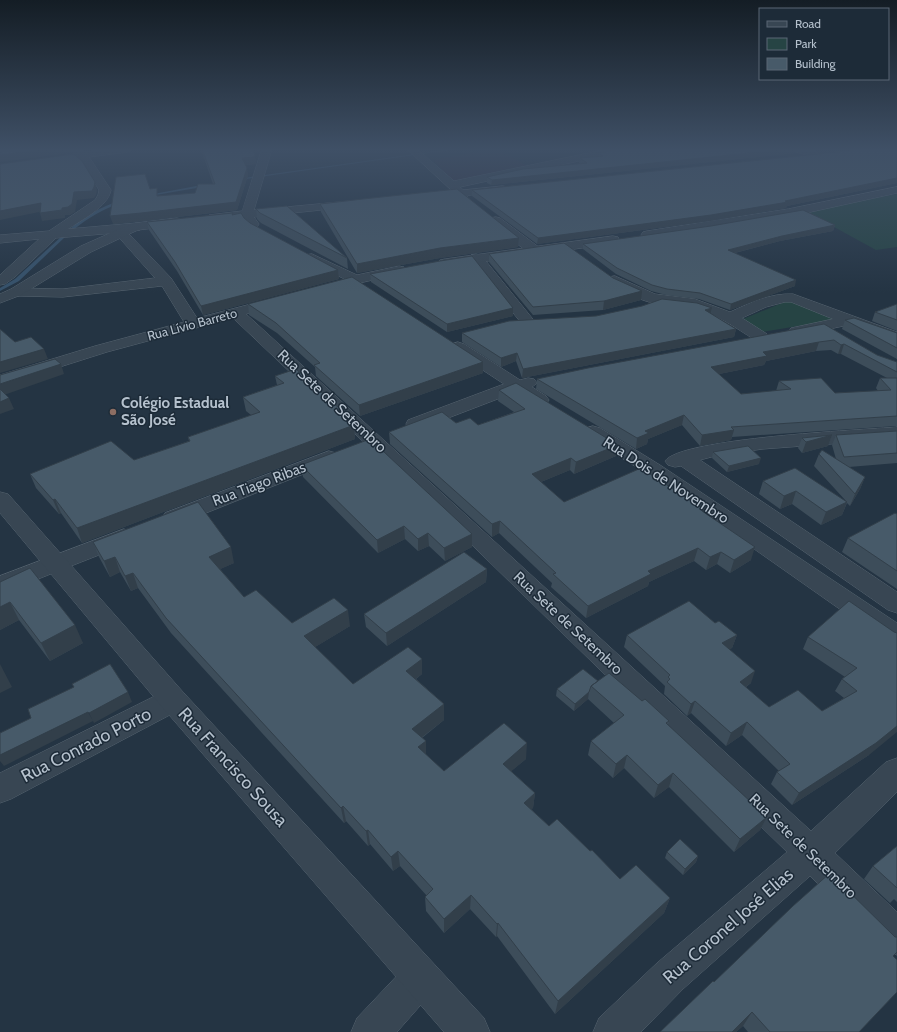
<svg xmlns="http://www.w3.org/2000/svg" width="897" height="1032" font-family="Cabin,sans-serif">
  <rect width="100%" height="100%" fill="#243443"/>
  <path fill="#313143" d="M493 149H498L529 167 455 183 433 160Z"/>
  <path fill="#264444" d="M897 194V247L876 250 803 210Z
    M789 300 835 320 762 332 743 319Z"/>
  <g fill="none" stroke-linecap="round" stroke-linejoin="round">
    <path fill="#36526b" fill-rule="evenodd" d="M451 149H457L239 180 237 179Z
      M207 184 208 186 150 196 148 195Z
      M120 201 122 202 121 203C103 209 88 218 73 230L70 229C84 216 102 206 120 201Z
      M62 236 65 237 19 281 0 291V288L15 279Z"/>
    <g stroke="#566470" stroke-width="1">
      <path id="minor" d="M68 149H79L85 152 109 149H133L128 152 89 157 111 190C108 207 81 220 68 229L136 223 140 224 142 227 140 230 127 232 171 278 197 318 278 297 283 298 285 301 283 304 246 314 811 831 886 762 897 758V792L835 853 897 912V955L884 950 810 876 683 989 641 1032H593L599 1018 657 963 787 852 474 547 233 318 107 352 0 386V375L95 346 184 322 162 286 63 297 16 296 11 295 9 292 11 289 16 288 63 289 155 278 115 233 56 238 15 277 5 284 0 285V275L39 239 0 243V235L49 231 95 200 98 195 99 190 80 159 70 160 65 157 66 155 74 154Z
        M407 149H417L454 181 608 149H625L620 152 460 187 469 195 467 197H459Z
        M791 149C800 148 814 148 821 155L816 158 793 151Z
        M496 217 500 218 540 248 542 251 540 254H530L492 224 490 221 492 218Z
        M476 254 481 255 532 318 535 321 532 324 527 326 522 324 469 258 471 255Z
        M615 276 655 294 695 299 730 312C750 303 770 293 793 294L897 332V343L848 325 797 336 791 334 789 331 791 328 833 319 791 302H785L766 307 742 318 767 334 769 337 767 340 761 342 755 340C736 328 715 313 692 307 683 305 674 306 664 305 645 303 626 294 610 283L608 280 610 277Z
        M458 342 464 344 520 380 528 378 534 379 537 383 532 387 546 396 549 400 546 404C534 407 526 399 516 392L422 428 415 430 408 428 406 424 408 420 504 384 452 350 450 347 452 344Z
        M593 426 600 428 660 465 897 623V646L888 643 646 473 586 436 583 432 586 428Z
        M897 427V439L763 449 719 455 700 460 897 592V613L888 610 681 466 675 467 668 465 665 461C681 438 861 430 897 427Z
        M329 451 336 453 339 457 336 461 181 523 173 525 165 523 162 518 165 513Z
        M124 529 132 532 135 537 132 542 0 594V576Z
        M173 688 183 692 187 700 183 708 11 799 0 803V773L163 692Z
        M421 958 434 964 440 977 434 990 397 1032H351L357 1018 408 964Z"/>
    </g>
    <g stroke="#566470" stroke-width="1">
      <path id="tertiary" d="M262 149H272L254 210 350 201 354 202 356 204 354 206 350 207 254 217 259 224 257 227 253 228 246 225 243 219 213 222 209 221 207 218 209 215 242 211Z
        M503 186 507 187 509 189 507 191 434 199 430 198 428 196 430 194 434 193Z
        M897 187V193L788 217 647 239 643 238 641 235 643 232 647 231 788 209Z
        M177 218 181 219 183 222 181 225 138 230 125 236 91 252 21 295 0 303V294L11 289 81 246 117 230 136 223Z
        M613 236 618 237 619 240 618 243 445 267 440 266 438 263 440 260 445 259Z
        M312 254 357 275 399 266 404 267 406 270 404 273 355 284 307 261 305 258 307 255Z
        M0 492 8 494 183 692 484 1018 490 1032H444L163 708 0 513Z"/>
    </g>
    <use href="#minor" fill="#384653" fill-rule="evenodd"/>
    <use href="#tertiary" fill="#384653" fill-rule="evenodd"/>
  </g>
  <path fill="#3d4d5a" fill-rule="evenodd" d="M201 149H261L260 151H253L256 162V164L245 165 248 175 237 210 143 221 113 224 150 189 159 196 195 193 213 184Z
    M811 149H834L817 150Z
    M897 151V183L787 206 786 208 710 221 537 244 472 196V190L818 154Z
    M598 153H794L491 185 487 183V177L580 164 579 163 580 158 598 156Z
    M320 204 519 238 518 247 440 258 357 273 321 212Z
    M256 209 347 258 348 269 261 223 257 219Z
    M233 213V215L244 218 250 223 338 270 339 279 203 315 177 271 149 230 147 222Z
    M835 225 833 231 780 241 735 253 795 286 730 310 699 299 666 295 651 291 616 274 583 249V244Z
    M489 254 641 300 603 310 533 315 489 262Z
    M370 274 513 308V316L447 332 371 282Z
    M248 304 483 362V373L360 416 316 376 315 367 277 333 249 315Z
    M897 304V331L872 321 875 312Z
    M712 308 711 314 736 329 734 337 522 378 516 361 501 367 462 342V333L596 316Z
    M845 320 897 333V359L842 329Z
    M824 324 877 355 897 362V426L732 437 731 440 700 446 682 425 648 439 647 444 636 449 536 389 537 379ZM831 350 838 354H841L887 378H880L876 388 878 391 835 393 779 381 776 391 741 394 719 374 764 365 766 361 816 351Z
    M275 376 340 409V412L354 425 355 439 82 543 61 513 59 514 36 488 30 474 134 460 189 441 188 437 251 415 246 411 243 397 277 385Z
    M499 390 618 445 616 456 574 474 570 470 541 482 564 502 705 510 704 512 751 560 730 573 717 564 706 570 694 561 649 582 648 586 586 618 551 587 552 583 499 533 492 537 390 444 389 432 456 423 478 425 514 412 498 401Z
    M897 431V463L849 467 865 477 860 489 850 506 847 503 842 515 821 525 792 504 780 509 759 494 763 481 846 501 814 466 819 454 836 459 832 445 836 435Z
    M832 435 828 446 802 453 798 448 802 438Z
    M713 452 759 464 727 472 712 458Z
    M301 465 472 534V547L445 561 429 546 418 551 405 539 378 553 303 477Z
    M897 514V589L842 552 848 538Z
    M93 542 234 563 220 569 244 597 292 623 350 626 315 647 353 684 422 659V674L416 679 444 704V720L422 738 426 755 444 771 526 759 511 771 535 793 533 808 531 809 549 826 590 851 620 879 670 898 664 913 555 1014 497 936 496 937 470 909 444 933 426 911 425 897 427 896 400 866 393 871 370 844 368 846 346 821 344 823 171 633 138 588 131 591 120 572 110 577 99 557Z
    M487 569 486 582 387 646 366 627 364 614Z
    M0 582 83 643 50 661 19 620 0 630Z
    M849 601 869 755 792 805 771 784 777 772 779 771 742 735 726 746 691 713 687 716 664 694 665 686 624 647 627 635 715 623 737 635 732 648 729 649 751 683 746 687 769 707 822 711 844 698 835 691 842 679 845 677 803 649 808 637Z
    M598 681 642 701 669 721 668 725 767 817 760 830 734 852 669 787 654 798 624 768 613 778 588 755 591 741 614 723 588 699 574 711 556 696 557 689Z
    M897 846V902L894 899 890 903 864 879 873 866Z
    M667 852 698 856 696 862 683 875 665 858Z
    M894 957 864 1026 859 1032H748L743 1026 736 1032H660L714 982Z"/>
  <path fill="#323f4a" d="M50 149H69L70 153 0 162V155Z
    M85 149H100L85 150Z
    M158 149H168L159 150Z
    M177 149H190L178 150Z
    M250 149H261L260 151 251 152Z
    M787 149H795L794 153 491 185 492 180Z
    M817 149H834L817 150Z
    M255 155 256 162V164L243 165 242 158Z
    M247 168 248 175 237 210 143 221 113 224 110 216 236 202Z
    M897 178V183L787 206 786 208 710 221 537 244 538 238 785 201Z
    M95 182 97 190 96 195 94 198 77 200 75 212 70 215H65V218L42 221 40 213 62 208 74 192Z
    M41 203 44 211 0 220V211Z
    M835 225 833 231 780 241 726 255 728 250 782 236Z
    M519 238 518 247 440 258 357 273V264L440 248Z
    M338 270 339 279 203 315 201 306Z
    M796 280 795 286 730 310 731 304Z
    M642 291 641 300 603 310 604 301Z
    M513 308V316L447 332V324Z
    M712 308 710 316 705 310Z
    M736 329 734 337 522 378 523 369Z
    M819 342 816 351 766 361 764 365 709 376 711 367 763 352Z
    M844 344 841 354H838L841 345Z
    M44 349 48 359 0 373V362Z
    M517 353 516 361 501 367V358Z
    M483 362V373L360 416 359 405Z
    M61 364 64 374 1 396 0 395V384Z
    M9 398 14 409 0 414V402Z
    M684 415 682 425 648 439 647 444 636 449 637 438 645 431Z
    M354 425 355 439 82 543 77 528Z
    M734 430 731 440 700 446 702 435Z
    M832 435 828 446 802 453 806 442Z
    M618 445 616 456 574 474 576 462Z
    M571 458 570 470 531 486 532 474Z
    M761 458 759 464 727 472 729 466Z
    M865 477 860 489 850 506 855 494Z
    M796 491 792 504 780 509 784 496Z
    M55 499 61 513 59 514 53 500Z
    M847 502 842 515 821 525 826 512Z
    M500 521 499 533 492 537V524Z
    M404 526 405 539 378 553 377 540Z
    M428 533 429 546 418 551V539Z
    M472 534V547L445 561 444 548Z
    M231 547 234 563 214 572 209 557Z
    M755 547 751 560 730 573 734 560Z
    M698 548 694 561 649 582 648 586 586 618 588 606 648 571Z
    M721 552 717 564 706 570 710 557Z
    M115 557 120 572 110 577 104 561Z
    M487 569 486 582 387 646 386 633Z
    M133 573 138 588 131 591 125 576Z
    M10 602 19 620 0 630V607Z
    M348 610 350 626 307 652 304 636Z
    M75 625 83 643 50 661 41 643Z
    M737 635 732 648 718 656 722 643Z
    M422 659V674L406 686V671Z
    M0 664 12 687 0 693Z
    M755 671 751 683 735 694 740 682Z
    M128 692 132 702 94 723 89 713Z
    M589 692 588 699 574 711 575 704Z
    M695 701 691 713 687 716 691 704Z
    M444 704V720L413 744 412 729Z
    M88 712 93 721 4 766 0 761V755Z
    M747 722 742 735 726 746 731 733Z
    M897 726V732L869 755 792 805 799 793Z
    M426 741V757L418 747Z
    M527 743 526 759 502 779 503 764Z
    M627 755 624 768 613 778 616 764Z
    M673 773 669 787 654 798 658 785Z
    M535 793 533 808 522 818 524 803Z
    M343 806 346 821 344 823 341 808Z
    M767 817 760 830 734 852 740 839Z
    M368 830 370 844 368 846 366 831Z
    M398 851 400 866 393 871 391 857Z
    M698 856 696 862 683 875 685 869Z
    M471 895 470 909 444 933V919Z
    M670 898 664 913 555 1014 558 1001Z
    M498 923 497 936 496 937 497 924Z
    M752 1012 743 1026 736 1032H732Z"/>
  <path fill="#475a69" stroke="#323f4a" d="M0 149H50L0 155Z
    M202 149H252L255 155 254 157 242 158 247 168 236 202 141 213 110 216 116 177 145 174 150 189 157 188V196L195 193 198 184H215Z
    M620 149H787L492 180 487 177 523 169 587 163 580 158 603 156 598 153Z
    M864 149H890L897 151V178L785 201 788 202 711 215 538 238 472 190 818 154Z
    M74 154 82 161 95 182 94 187 92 191 74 192 72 204 68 207 62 208V210L40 213 41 203 0 211V164Z
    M457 189 519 238 440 248 357 264 320 204 363 199Z
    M287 206 347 258 260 213 256 209Z
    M803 210 835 225 782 236 728 250 796 280 731 304 700 293 667 289 652 285 617 268 583 244 711 226Z
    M233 213 232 215 241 213 244 218 250 223 338 270 201 306 175 262 147 222Z
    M564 243 613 278 642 291 604 301 533 307 489 254Z
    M472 256 513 308 447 324 370 274 440 261Z
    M352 277 483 362 359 405 314 365 320 363 276 323 248 304Z
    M662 299 697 303 712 308 705 310 736 329 523 369 517 353 501 358 462 333 509 321 596 316 642 306Z
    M897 304V320L875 312Z
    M854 318 897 333V348L845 320Z
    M824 324 877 355 897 362V372L844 344 841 345 834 340 819 342 763 352 767 356 711 367 741 394 791 389 779 381 821 378 835 393 891 390 880 378H897V416L731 427 734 430 702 435 684 415 645 431 649 433 637 438 537 379 588 368Z
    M0 329 15 342 31 337 44 349 0 362Z
    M55 359 61 364 0 384V375Z
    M296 369 340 409 338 410 354 425 77 528 55 499 53 500 30 474 111 441 134 460 190 441 188 437 260 412 243 397 284 383 275 376Z
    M516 383 618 445 576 462 571 458 532 474 564 502 641 468 705 510 702 511 755 547 734 560 721 552 710 557 698 548 648 571 651 574 588 606 553 574 556 573 500 521 492 524 389 432 442 412 456 423 470 418 478 425 525 409 499 390Z
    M0 389 9 398 0 402Z
    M897 431V453L844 457 836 435Z
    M832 435 806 442 802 438Z
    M370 439 472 534 444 548 428 533 418 539 404 526 377 540 301 465Z
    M748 446 761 458 729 466 713 452Z
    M822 450 865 477 855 494 819 454Z
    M795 468 847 502 826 512 796 491 784 496 763 481Z
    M198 502 231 547 209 557 244 597 256 590 292 623 334 598 348 610 304 636 353 684 408 647 422 659 406 671 444 704 412 729 426 741 418 747 444 771 504 723 527 743 503 764 535 793 524 803 549 826 557 819 590 851 592 850 620 879 636 865 670 898 558 1001 498 923 497 924 471 895 444 919 425 897 433 889 398 851 391 857 368 830 366 831 343 806 341 808 166 618 133 573 125 576 115 557 104 561 93 542Z
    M895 513 897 514V571L848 538Z
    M464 552 487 569 386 633 364 614Z
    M30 568 75 625 41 643 10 602 0 607V582Z
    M689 601 715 623 719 621 737 635 722 643 755 671 740 682 769 707 798 690 822 711 857 691 842 679 857 668 808 637 849 601 894 632 897 633V726L876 743 799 793 777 772 790 764 747 722 731 733 695 701 691 704 667 682 670 679 668 677 670 675 627 635Z
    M110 664 128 692 89 713 88 712 0 755V733L31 718 28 709 74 687 72 684Z
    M583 669 598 681 591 686 589 692 575 704 557 689Z
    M609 673 642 701 645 699 669 721 666 723 767 817 740 839 673 773 658 785 627 755 616 764 591 741 624 715 591 686Z
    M680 839 698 856 685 869 667 852Z
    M897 846V888L873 866Z
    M830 873 895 937H897V952L893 956 897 960V992L859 1032H770L752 1012 732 1032H660L713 981 714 982 793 906Z"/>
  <linearGradient id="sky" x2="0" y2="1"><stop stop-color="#141d25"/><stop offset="0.51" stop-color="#3f5066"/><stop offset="1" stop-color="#3f5066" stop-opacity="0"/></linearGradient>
  <rect width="897" height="293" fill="url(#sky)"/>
  <circle fill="#8d6e63" stroke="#1d2b38" stroke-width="1.5" cx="113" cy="412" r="4"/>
  <g text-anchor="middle" stroke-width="3" stroke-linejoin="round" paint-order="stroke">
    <g font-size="13" fill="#b5c1cd" stroke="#1d2b38">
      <text transform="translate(192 324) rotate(-15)" y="5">Rua Lívio Barreto</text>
    </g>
    <g font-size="15" fill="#b5c1cd" stroke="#1d2b38">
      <text transform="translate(332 401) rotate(43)" y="5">Rua Sete de Setembro</text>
      <text transform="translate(666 480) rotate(33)" y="5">Rua Dois de Novembro</text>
      <text transform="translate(259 484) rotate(-21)" y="5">Rua Tiago Ribas</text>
      <text transform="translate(568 623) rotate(43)" y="5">Rua Sete de Setembro</text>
      <text transform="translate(803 846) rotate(44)" y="5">Rua Sete de Setembro</text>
    </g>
    <g font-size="15" font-weight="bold" fill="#b5c1cd" stroke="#1d2b38" text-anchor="start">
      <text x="121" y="408">Colégio Estadual<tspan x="121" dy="17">São José</tspan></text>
    </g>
    <g font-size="18" fill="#b5c1cd" stroke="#1d2b38">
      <text transform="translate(86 745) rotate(-27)" y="6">Rua Conrado Porto</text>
      <text transform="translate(233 767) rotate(48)" y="6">Rua Francisco Sousa</text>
      <text transform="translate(728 926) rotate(-41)" y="6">Rua Coronel José Elias</text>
    </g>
  </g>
  <rect x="759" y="8" width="130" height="72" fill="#1d2b38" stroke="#5a6774"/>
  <rect x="767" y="21" width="20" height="6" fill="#384653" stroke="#5a6774"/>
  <text x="795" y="28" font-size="12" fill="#b5c1cd">Road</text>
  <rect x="767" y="38" width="20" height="12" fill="#264444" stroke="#5a6774"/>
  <text x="795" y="48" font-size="12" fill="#b5c1cd">Park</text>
  <rect x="767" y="58" width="20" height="12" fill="#475a69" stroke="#5a6774"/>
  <text x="795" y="68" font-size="12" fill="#b5c1cd">Building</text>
</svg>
